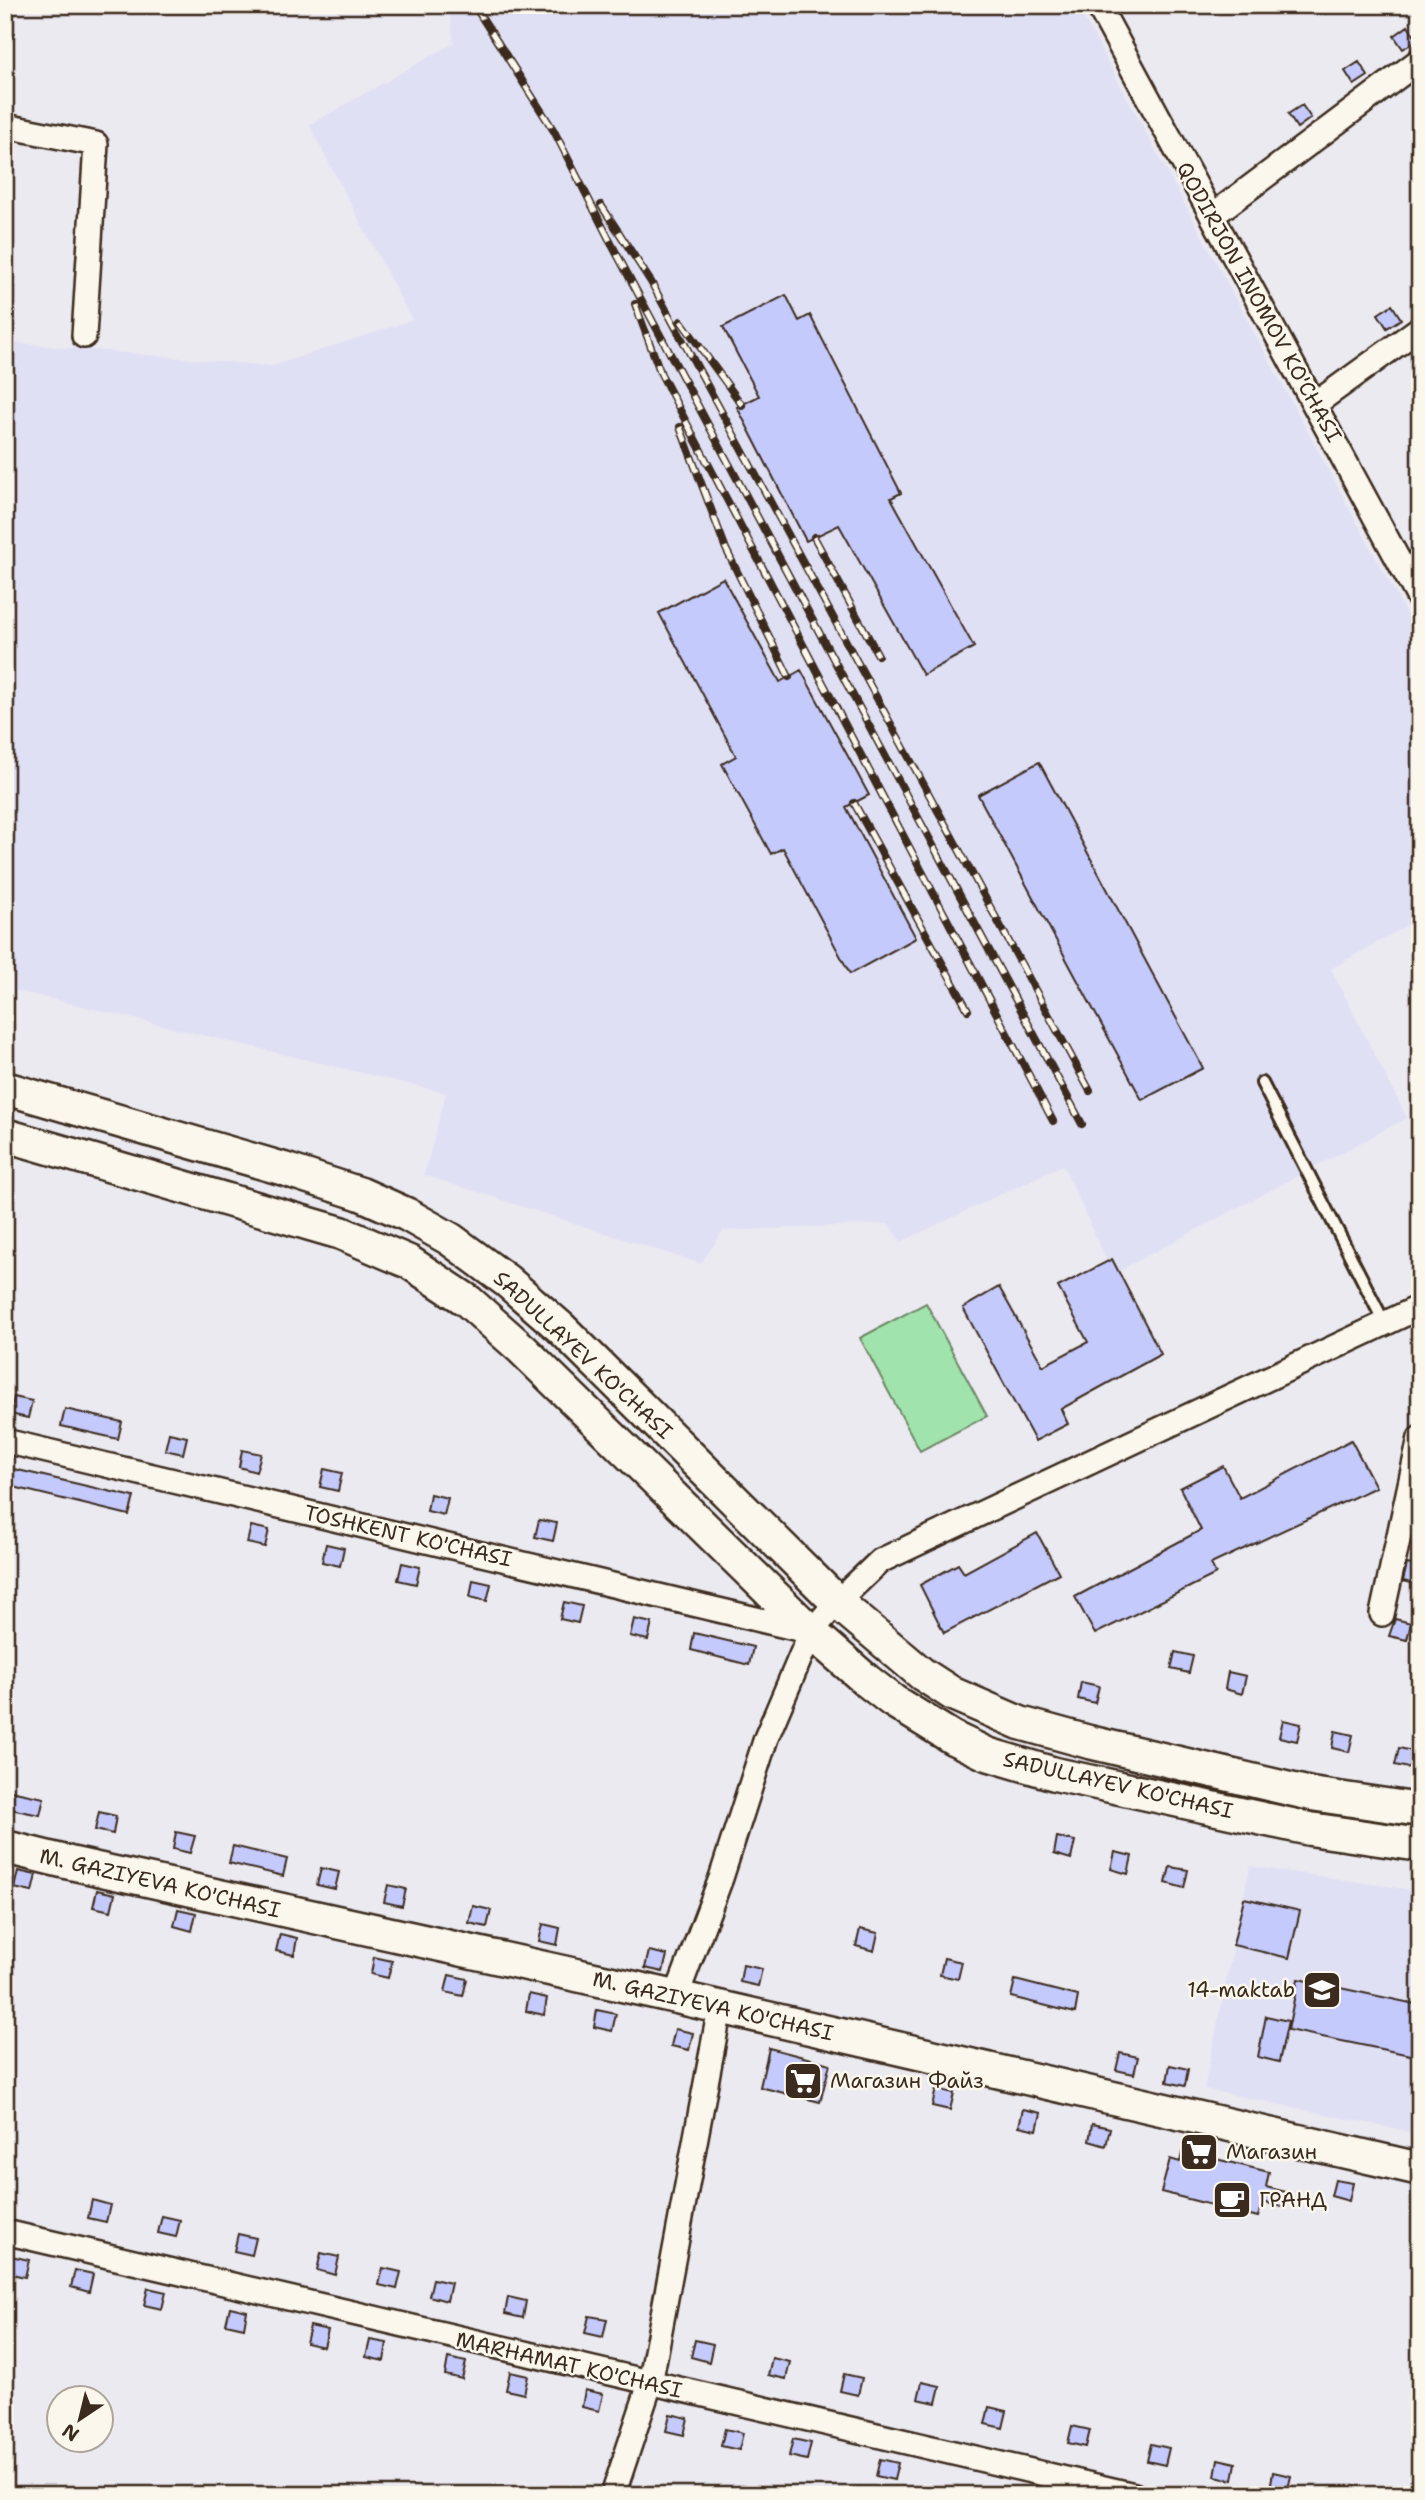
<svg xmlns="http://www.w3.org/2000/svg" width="1425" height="2500" font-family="'Shantell Sans',sans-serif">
  <rect width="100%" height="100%" fill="#ebeaf1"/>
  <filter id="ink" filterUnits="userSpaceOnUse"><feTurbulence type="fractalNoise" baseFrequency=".0143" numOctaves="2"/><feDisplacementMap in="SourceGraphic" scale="14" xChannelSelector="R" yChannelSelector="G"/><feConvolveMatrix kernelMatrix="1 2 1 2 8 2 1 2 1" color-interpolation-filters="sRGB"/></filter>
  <g filter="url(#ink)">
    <path fill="#e0e0f5" d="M448 5H1077L1420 639V918L1331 969 1407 1118 1113 1274 1063 1165 901 1242 889 1224 723 1231 701 1264 424 1175 446 1093 5 988V342L272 366 412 320 309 125 454 43Z
      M1250 1866 1420 1891V2134L1204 2089Z"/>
    <path fill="#a0e3ad" stroke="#6e8666" stroke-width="2" d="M926 1303 987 1416 920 1451 860 1338Z"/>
    <path fill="#c5cafd" stroke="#3b2a1e" stroke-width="2" d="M1408 26 1417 40 1403 49 1394 36Z
      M1359 62 1368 76 1354 85 1345 71Z
      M1302 105 1311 118 1297 128 1288 114Z
      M786 295 799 321 810 315 901 493 891 498 974 647 923 675 839 525 806 541 737 407 759 396 723 327Z
      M1392 305 1401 319 1387 328 1378 314Z
      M723 578 780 682 801 670 869 795 846 807 916 938 850 974 783 848 771 854 722 764 736 756 659 613Z
      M1039 762 1203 1068 1142 1100 978 795Z
      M1112 1259 1161 1354 1061 1409 1068 1424 1035 1441 963 1308 999 1287 1043 1366 1088 1342 1058 1287Z
      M14 1397 32 1401 28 1418 10 1414Z
      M65 1409 122 1422 118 1439 61 1426Z
      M169 1433 187 1437 183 1454 165 1450Z
      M1351 1440 1376 1487 1211 1564 1216 1574 1095 1634 1075 1597 1201 1530 1180 1488 1223 1466 1240 1498Z
      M242 1450 261 1454 256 1472 239 1467Z
      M5 1467 134 1497 129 1515 5 1485Z
      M324 1469 342 1473 338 1491 320 1487Z
      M430 1494 448 1498 444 1515 427 1511Z
      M539 1520 557 1523 553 1541 535 1537Z
      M251 1526 269 1530 265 1547 247 1543Z
      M1037 1533 1059 1573 944 1633 920 1585 958 1564 964 1573Z
      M326 1544 344 1548 340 1566 322 1562Z
      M402 1563 420 1567 416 1584 398 1580Z
      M1407 1564 1420 1567V1585L1403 1581Z
      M473 1580 491 1584 487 1601 470 1597Z
      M564 1602 582 1606 578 1623 560 1619Z
      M634 1619 652 1623 648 1640 630 1636Z
      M1395 1619 1411 1623 1407 1640 1389 1636Z
      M694 1633 753 1647 749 1665 691 1650Z
      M1175 1652 1193 1656 1189 1673 1171 1669Z
      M1228 1672 1246 1676 1242 1694 1225 1689Z
      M1081 1682 1099 1686 1095 1703 1078 1699Z
      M1283 1720 1301 1724 1297 1741 1279 1737Z
      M1335 1731 1353 1735 1349 1752 1332 1748Z
      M1399 1748 1417 1752 1413 1769 1395 1765Z
      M5 1790 44 1798 40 1815 5 1808Z
      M99 1812 116 1816 113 1834 95 1830Z
      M176 1832 195 1836 190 1853 173 1849Z
      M1057 1837 1075 1841 1071 1859 1054 1854Z
      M233 1846 287 1859 283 1876 229 1863Z
      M1115 1852 1132 1856 1128 1874 1111 1869Z
      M1170 1867 1188 1870 1184 1888 1166 1883Z
      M321 1868 339 1872 335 1889 317 1885Z
      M18 1871 36 1875 32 1892 14 1888Z
      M388 1885 406 1889 402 1906 384 1902Z
      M97 1890 115 1894 111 1911 93 1907Z
      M1244 1898 1300 1911 1289 1958 1233 1945Z
      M473 1906 491 1910 487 1927 469 1923Z
      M178 1909 196 1913 192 1931 174 1926Z
      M543 1924 560 1928 557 1945 539 1941Z
      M860 1929 878 1933 874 1951 856 1946Z
      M280 1934 297 1938 294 1955 276 1951Z
      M649 1951 667 1955 663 1972 645 1968Z
      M374 1957 392 1961 388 1978 371 1974Z
      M944 1958 962 1962 958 1979 940 1975Z
      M743 1965 762 1969 758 1986 740 1982Z
      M449 1975 467 1979 463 1996 445 1992Z
      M1298 1979 1420 2005V2057L1288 2030Z
      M1015 1980 1078 1996 1075 2013 1011 1997Z
      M529 1994 547 1998 544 2015 526 2011Z
      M597 2010 616 2014 612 2031 594 2027Z
      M1266 2016 1288 2021 1279 2062 1258 2057Z
      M675 2029 693 2033 689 2050 671 2046Z
      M769 2048 830 2064 820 2102 760 2087Z
      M1120 2053 1138 2057 1134 2074 1116 2070Z
      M1170 2065 1188 2069 1185 2086 1167 2082Z
      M936 2089 954 2093 950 2110 932 2106Z
      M1023 2109 1041 2113 1037 2130 1019 2126Z
      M1092 2124 1110 2128 1106 2146 1089 2141Z
      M1185 2140 1215 2147 1212 2158 1269 2172 1266 2187 1286 2192 1283 2207 1262 2202 1258 2217 1161 2192 1170 2159 1180 2162Z
      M1335 2180 1353 2183 1349 2201 1331 2196Z
      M92 2200 110 2205 106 2222 88 2218Z
      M162 2216 180 2220 176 2237 158 2233Z
      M238 2234 256 2238 252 2255 234 2251Z
      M321 2253 339 2257 335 2275 317 2270Z
      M11 2256 29 2260 25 2277 7 2273Z
      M383 2268 401 2272 397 2289 379 2285Z
      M75 2270 93 2274 89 2292 71 2287Z
      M433 2279 451 2283 447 2301 429 2296Z
      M148 2288 166 2292 162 2309 144 2305Z
      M508 2297 526 2301 523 2318 505 2314Z
      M230 2307 247 2311 244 2328 226 2324Z
      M589 2316 607 2319 603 2337 585 2333Z
      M310 2326 328 2330 324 2347 306 2343Z
      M370 2340 387 2343 384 2361 366 2357Z
      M695 2340 713 2344 709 2362 691 2357Z
      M448 2358 466 2362 462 2379 445 2375Z
      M772 2358 790 2362 786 2379 768 2375Z
      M510 2372 528 2376 524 2394 506 2390Z
      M844 2374 862 2378 858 2395 840 2391Z
      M922 2382 940 2386 936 2403 918 2399Z
      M585 2390 603 2394 599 2411 582 2407Z
      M989 2407 1007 2411 1003 2428 985 2424Z
      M670 2414 688 2418 684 2435 666 2431Z
      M1072 2426 1090 2430 1086 2447 1068 2443Z
      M725 2429 743 2433 739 2450 721 2446Z
      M793 2439 811 2443 807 2460 789 2456Z
      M1151 2444 1169 2448 1165 2465 1147 2461Z
      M880 2459 898 2463 894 2480 876 2476Z
      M1218 2459 1236 2463 1233 2480 1215 2476Z
      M1273 2472 1291 2476 1287 2493 1270 2489Z"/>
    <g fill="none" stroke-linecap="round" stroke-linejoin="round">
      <g stroke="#3b2a1e" stroke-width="16">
        <path id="lane" d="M1262 1083 1385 1324"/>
      </g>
      <g stroke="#3b2a1e" stroke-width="28">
        <path id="street" d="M1098 5 1420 600
          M5 126 96 144 84 336
          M1212 216 1420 60
          M1315 404 1420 328
          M5 1441 811 1632
          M1382 1614 1420 1438
          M676 1997 721 1878 766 1738 811 1632 837 1602 880 1561 1420 1307
          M5 2232 1134 2495
          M613 2495 650 2384 720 2008"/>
      </g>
      <g stroke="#3b2a1e" stroke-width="37">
        <path id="secondary" d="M5 1088 284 1169 361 1194 406 1214 450 1239 507 1281 561 1328 837 1602 922 1674 953 1694 1020 1723 1089 1742 1311 1794 1420 1810
          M5 1135 341 1233 409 1262 468 1301 522 1349 811 1632 866 1680 893 1701 953 1738 987 1754 1055 1774 1310 1829 1420 1845
          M5 1847 70 1863 676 1997 1420 2169"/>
      </g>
      <use href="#lane" stroke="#fbf7ec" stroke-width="10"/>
      <use href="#street" stroke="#fbf7ec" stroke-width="23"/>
      <use href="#secondary" stroke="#fbf7ec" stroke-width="32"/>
      <g stroke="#3b2a1e" stroke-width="8">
        <path id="rail" d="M474 5 554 131 612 245 1082 1124
          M601 205 651 282 1090 1091
          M635 304 661 374 1053 1121
          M681 321 742 405
          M680 427 726 549 789 677
          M814 537 878 655
          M854 803 968 1010"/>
      </g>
      <use href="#rail" stroke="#fbf7ec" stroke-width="5" stroke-dasharray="16" stroke-linecap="butt"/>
    </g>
  </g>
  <defs>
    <g id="school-square" transform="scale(2.0125)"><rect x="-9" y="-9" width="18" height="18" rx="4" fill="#3b2a1e" stroke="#fbf7ec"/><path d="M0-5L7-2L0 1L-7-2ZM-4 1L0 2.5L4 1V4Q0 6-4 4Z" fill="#fff"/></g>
    <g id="supermarket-square" transform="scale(2.0125)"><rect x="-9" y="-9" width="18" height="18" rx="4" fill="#3b2a1e" stroke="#fbf7ec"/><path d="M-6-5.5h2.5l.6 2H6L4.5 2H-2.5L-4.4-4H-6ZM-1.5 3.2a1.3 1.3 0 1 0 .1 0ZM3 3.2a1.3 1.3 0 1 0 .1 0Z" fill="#fff"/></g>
    <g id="cafe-square" transform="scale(2.0125)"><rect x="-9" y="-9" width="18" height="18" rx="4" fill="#3b2a1e" stroke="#fbf7ec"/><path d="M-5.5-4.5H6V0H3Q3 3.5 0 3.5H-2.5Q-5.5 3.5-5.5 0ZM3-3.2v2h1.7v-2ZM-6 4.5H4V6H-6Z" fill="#fff"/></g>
  </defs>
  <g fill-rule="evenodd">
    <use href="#school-square" x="1322" y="1990"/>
    <use href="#supermarket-square" x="803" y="2081"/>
    <use href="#supermarket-square" x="1199" y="2152"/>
    <use href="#cafe-square" x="1232" y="2200"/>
  </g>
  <g text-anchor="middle" stroke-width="5" stroke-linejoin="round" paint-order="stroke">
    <g font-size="21" fill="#3b2a1e" stroke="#fbf7ec">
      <text transform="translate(1259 302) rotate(61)" y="7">QODIRJON INOMOV KO'CHASI</text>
      <text transform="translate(583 1355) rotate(43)" y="7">SADULLAYEV KO'CHASI</text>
      <text transform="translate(408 1536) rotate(13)" y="7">TOSHKENT KO'CHASI</text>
      <text transform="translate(1118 1785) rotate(13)" y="7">SADULLAYEV KO'CHASI</text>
      <text transform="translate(160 1883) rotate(13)" y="7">M. GAZIYEVA KO'CHASI</text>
      <text transform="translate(713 2006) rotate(13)" y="7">M. GAZIYEVA KO'CHASI</text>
      <text transform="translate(569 2365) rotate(13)" y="7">MARHAMAT KO'CHASI</text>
    </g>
    <g font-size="21" fill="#3b2a1e" stroke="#fbf7ec" text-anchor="start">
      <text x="1295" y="1997" text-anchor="end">14-maktab</text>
      <text x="830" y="2088">Магазин Файз</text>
      <text x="1226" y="2159">Магазин</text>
      <text x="1259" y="2207">ГРАНД</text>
    </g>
  </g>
  <rect width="1425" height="2500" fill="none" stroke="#fbf7ec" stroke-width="28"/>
  <rect x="14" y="14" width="1397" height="2472" fill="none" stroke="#3b2a1e" stroke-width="2.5" filter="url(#ink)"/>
  <g transform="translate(80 2419) rotate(215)"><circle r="33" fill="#fbf7ec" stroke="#aea59a" stroke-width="2"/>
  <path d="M0-5L12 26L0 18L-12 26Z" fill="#3b2a1e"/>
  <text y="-10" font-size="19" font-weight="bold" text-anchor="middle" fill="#3b2a1e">N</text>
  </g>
</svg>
